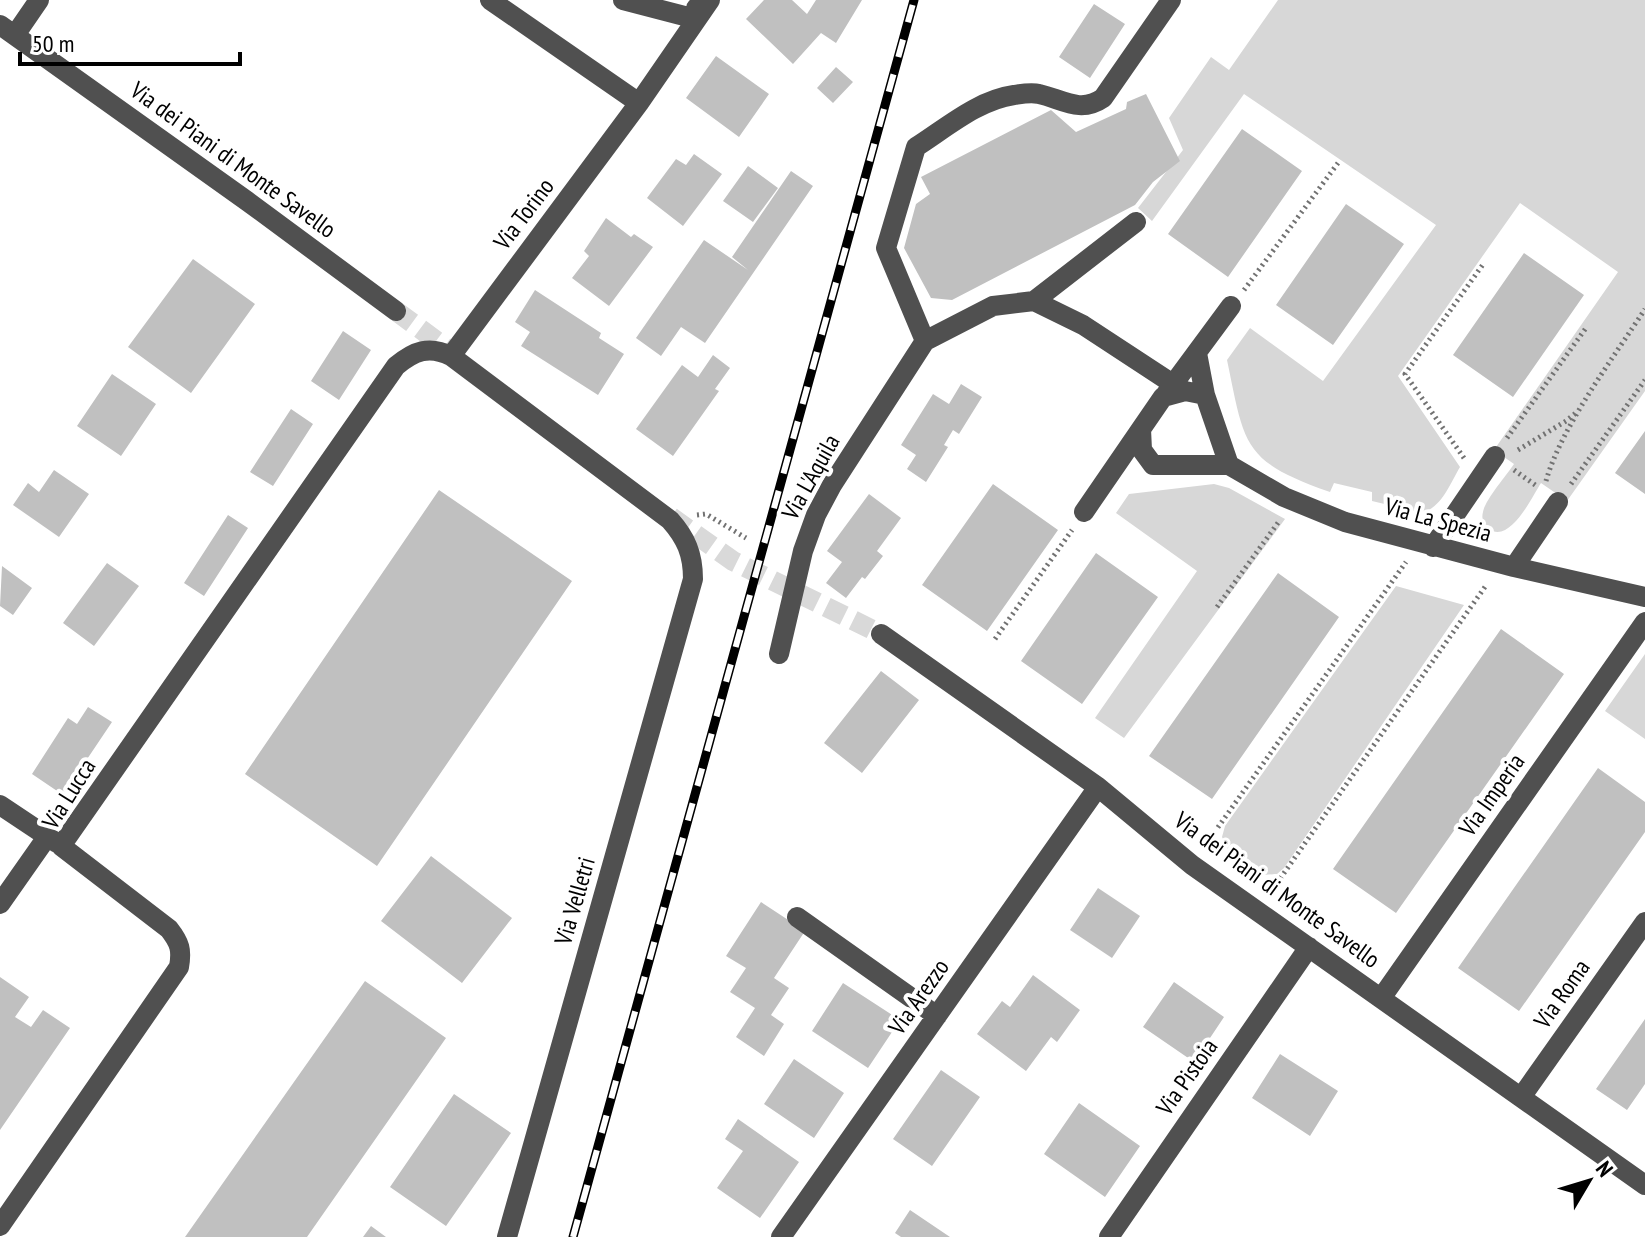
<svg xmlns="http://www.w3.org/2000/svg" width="1645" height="1237" font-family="'PT Sans Narrow',sans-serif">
  <rect width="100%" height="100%" fill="#fff"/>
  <path fill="#d7d7d7" d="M1278 0H1645V391L1567 501 1541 483C1532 497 1510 544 1489 529 1484 526 1481 519 1483 512 1485 500 1506 476 1514 464L1494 450 1618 272 1520 203 1398 376 1460 467C1450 484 1442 507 1422 513L1372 501V492L1334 483 1330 492C1242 461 1245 446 1227 360L1250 328 1323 381 1436 225 1244 94 1152 221 1138 208 1183 150 1169 118 1211 57 1229 70Z
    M1214 484 1229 488 1285 519 1124 738 1095 718 1197 571 1116 513 1129 494Z
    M1396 586 1464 605 1284 868 1277 874 1262 875 1229 852 1222 837 1225 826Z
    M1645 654V739L1605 711Z"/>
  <path fill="#c0c0c0" d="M764 0H792L807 14 816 0H862L836 43 821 33 793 64 746 19Z
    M1094 4 1125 24 1090 78 1059 57Z
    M716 56 769 94 739 137 686 98Z
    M836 67 853 82 833 103 817 88Z
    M1146 94 1180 161 1153 182 1135 205 952 300 931 298 904 248 916 204 930 194 921 177 1051 110 1076 132 1126 109 1127 102Z
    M1242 129 1302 171 1228 277 1168 234Z
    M694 154 722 174 683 226 647 198 676 159 686 165Z
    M748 166 778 188 753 222 723 201Z
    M791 171 813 186 705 343 681 327 661 356 636 338 704 240 748 270 732 257Z
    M1346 204 1404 244 1333 345 1276 305Z
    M606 218 631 237 634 234 653 247 609 306 572 278 589 256 584 251Z
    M1524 253 1584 295 1513 397 1453 355Z
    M193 259 255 304 191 393 128 347Z
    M535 290 601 333 599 338 624 354 598 395 521 346 530 332 515 322Z
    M343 331 371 350 339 400 311 381Z
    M713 355 730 368 715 389 719 391 673 456 636 429 682 365 698 377Z
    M112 374 156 404 121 456 77 426Z
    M961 384 982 397 959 434 953 430 944 445 948 447 926 482 907 469 916 455 901 445 933 394 949 404Z
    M291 409 313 424 273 486 250 472Z
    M1645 431V494L1615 473Z
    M54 470 89 494 59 537 13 505 28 483 39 492Z
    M993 484 1058 530 987 631 922 585Z
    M439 490 572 581 377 866 245 774Z
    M869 494 901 518 877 551 883 556 865 579 862 577 846 598 826 583 842 562 827 551Z
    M228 515 248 528 204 596 184 583Z
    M1096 553 1158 597 1082 704 1021 661Z
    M107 563 139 586 94 646 63 623Z
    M2 566 32 588 13 615 0 606Z
    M1278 573 1339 617 1212 799 1149 756Z
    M1501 629 1564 674 1396 913 1333 869Z
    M881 671 919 700 862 773 824 743Z
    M88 707 112 722 63 795 32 774 68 718 77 724Z
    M1598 768 1645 802V832L1519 1011 1458 968Z
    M431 856 512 918 462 983 381 921Z
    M1098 888 1140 916 1112 958 1070 930Z
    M761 902 805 931 774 978 789 988 771 1015 784 1024 764 1056 736 1037 755 1008 730 992 746 968 726 956Z
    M1033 975 1080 1010 1057 1042 1051 1037 1026 1071 977 1034 1002 1001 1010 1007Z
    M0 977 29 997 15 1017 31 1027 43 1010 70 1028 0 1130Z
    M365 981 446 1038 307 1237H185Z
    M1174 982 1224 1017 1194 1062 1143 1027Z
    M843 983 900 1020 868 1068 812 1031Z
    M1645 1019V1084L1627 1110 1596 1089Z
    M1280 1054 1338 1091 1310 1136 1252 1098Z
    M794 1059 844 1093 814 1138 764 1104Z
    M941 1070 980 1097 932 1166 893 1139Z
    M454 1094 511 1133 446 1226 390 1187Z
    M1079 1103 1140 1146 1105 1197 1044 1154Z
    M738 1119 799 1162 760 1218 717 1188 743 1151 725 1139Z
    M910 1210 950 1237H901L895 1233Z
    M371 1226 386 1237H363Z"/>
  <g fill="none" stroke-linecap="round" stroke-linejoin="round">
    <path stroke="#d9d9d9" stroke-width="20" stroke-dasharray="20 10" stroke-linecap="butt" d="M396 311 457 356
      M671 517 733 561 881 634"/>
    <path stroke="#727272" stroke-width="5" stroke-dasharray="2 4" stroke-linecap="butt" d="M1244 290 1338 163
      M1507 438 1586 328
      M1518 450 1566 421 1577 412
      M1464 458 1405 374 1484 263
      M1514 470 1538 487
      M1546 481C1561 427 1614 357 1645 309
      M1571 484 1645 380
      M697 515 706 514 746 538
      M1217 607 1280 520
      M995 639 1072 530
      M1204 847 1406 562
      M1270 893 1487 584"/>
    <path stroke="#505050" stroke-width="20" d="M490 0 639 103
      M623 0 696 19V8
      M0 25 247 201 396 311
      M15 35 39 0
      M1034 301 1083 325 1173 384
      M925 341 993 306 1034 301 1136 222
      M1197 353 1205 395
      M451 356 639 103 710 0
      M1166 394 1231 306
      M1229 465 1205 395 1185 391 1163 397 1141 429 1142 450 1153 465H1229L1284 497 1345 522 1514 567 1645 597
      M1084 512 1141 429
      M1433 547 1495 456
      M1514 567 1558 502
      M881 634 1098 787 1192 865 1645 1185
      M779 654 803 551 816 515 832 485 925 341 886 248 916 147C946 128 978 100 1014 95 1021 94 1031 92 1039 94 1062 99 1080 114 1103 98L1171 0
      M0 805 57 843
      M0 904 47 837
      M797 917 937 1016
      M1382 997 1645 622
      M1522 1096 1645 922
      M0 1226 179 967C182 950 180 943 169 929L61 846 396 366C414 351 429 345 451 356L670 520C686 538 693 554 693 579L507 1237
      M781 1237 1098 787
      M1109 1237 1309 947"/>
    <g stroke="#000" stroke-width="9">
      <path id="rail" d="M573 1237 914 0"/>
    </g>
    <use href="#rail" stroke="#fff" stroke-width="6" stroke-dasharray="18" stroke-linecap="butt"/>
  </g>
  <g text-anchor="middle" stroke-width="8" stroke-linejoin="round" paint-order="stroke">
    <g font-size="24" fill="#000" stroke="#fff">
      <text transform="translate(233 160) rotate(36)" y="8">Via dei Piani di Monte Savello</text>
      <text transform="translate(524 214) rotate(-53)" y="8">Via Torino</text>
      <text transform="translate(811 477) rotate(-61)" y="8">Via L'Aquila</text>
      <text transform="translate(1438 520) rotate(15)" y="8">Via La Spezia</text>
      <text transform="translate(69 794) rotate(-58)" y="8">Via Lucca</text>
      <text transform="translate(1492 795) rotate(-55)" y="8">Via Imperia</text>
      <text transform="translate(1277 890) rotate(36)" y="8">Via dei Piani di Monte Savello</text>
      <text transform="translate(575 901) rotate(-74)" y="8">Via Velletri</text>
      <text transform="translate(1562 994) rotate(-55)" y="8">Via Roma</text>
      <text transform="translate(919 997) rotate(-55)" y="8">Via Arezzo</text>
      <text transform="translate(1187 1077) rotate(-55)" y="8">Via Pistoia</text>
    </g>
  </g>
  <g transform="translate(1589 1181) rotate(52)" stroke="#ffffff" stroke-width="6" paint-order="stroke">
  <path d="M0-6L14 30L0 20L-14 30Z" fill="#000000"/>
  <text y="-12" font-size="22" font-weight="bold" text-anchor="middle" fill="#000000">N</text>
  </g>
  <path d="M20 52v12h220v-12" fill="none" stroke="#000000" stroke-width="4"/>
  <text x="32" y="52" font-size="24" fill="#000000" stroke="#ffffff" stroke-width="6" paint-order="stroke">50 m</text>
</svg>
